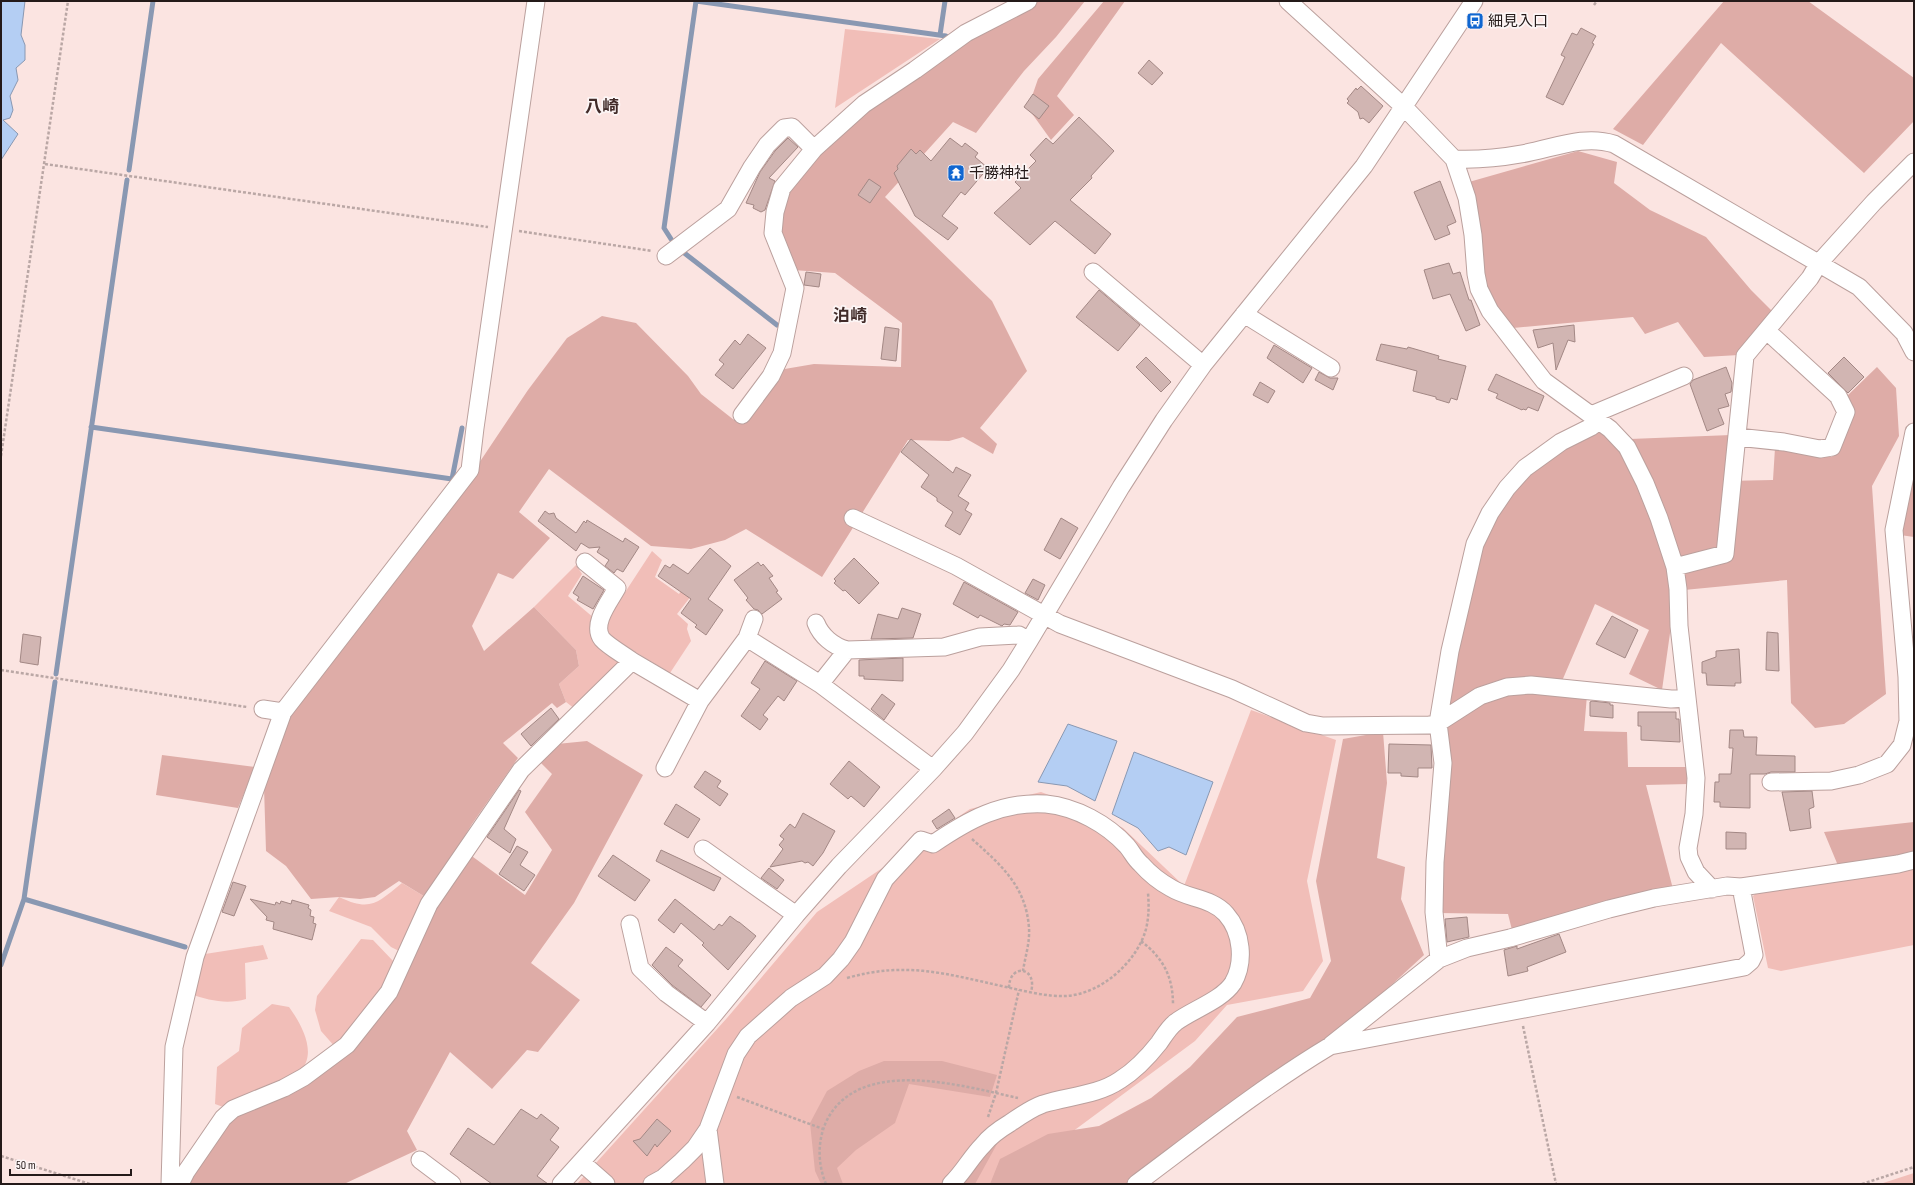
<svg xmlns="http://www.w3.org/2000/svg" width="1915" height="1185" font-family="'Sofia Sans Condensed','Noto Sans JP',sans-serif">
  <rect width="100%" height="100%" fill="#fbe4e1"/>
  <path fill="#f1beb8" d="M845 29 940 39 835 108Z
    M652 551 662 560 655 577 679 594 689 578 699 586 677 614 688 624 687 629 691 641 670 673 604 633 605 623Z
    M576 565 582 574 568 596 594 618 623 662 575 709 566 702 559 684 579 666 576 650 534 607Z
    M1251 710 1336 740 1307 881 1323 961 1303 991 1227 1005 1195 1041 1026 1166 1010 1184H577L727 1018 817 912 970 809 1041 792 1083 808 1123 828 1184 886Z
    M1914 867V945L1781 971 1768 968 1753 896 1760 889Z
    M402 883 427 898 403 953 391 947 371 927 329 911 339 897C371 912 377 903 402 883Z
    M361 939 373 940 395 963 384 989 336 1048 321 1031 315 1010 317 996Z
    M263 945 268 959 245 963 246 999C226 1005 209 1000 190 994L205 954Z
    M272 1004 289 1007C300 1022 317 1051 302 1069 289 1084 246 1099 226 1108L215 1104 217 1067 239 1051 242 1028Z
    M1914 1173V1184H1880Z"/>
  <path fill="#deaca7" d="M1036 1H1085L1056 37 1024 71 976 133 953 122 885 197 992 301 1027 371 980 428 997 444 993 454 963 437 949 441 908 440 822 577 746 529 725 540 691 549 651 546 549 469 519 512 550 538 513 579 498 573 472 626 484 651 534 607 576 650 579 666 559 684 566 702 557 708 552 703 503 743 518 758 472 824 427 898 399 881 375 897 360 899 339 897 311 899 286 866 266 851 264 787 291 716 465 491 475 469 528 390 567 338 602 316 636 323 688 376 701 394 734 420 767 372 814 364 901 367 902 323 835 273 793 270 777 233 792 183 861 113 964 40Z
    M1104 1H1125L1057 96 1074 115 1051 140 1028 108 1038 79Z
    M1724 1H1808L1914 78V121L1864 173 1721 43 1643 145 1613 129Z
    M1578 151 1617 162 1614 183 1650 210 1706 237 1751 290 1773 312 1739 355 1704 357 1678 322 1645 334 1633 317 1513 328 1492 300 1481 278 1469 182Z
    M1877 367 1896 388 1899 436 1872 486 1886 694 1844 724 1815 728 1791 703 1787 580 1684 590 1630 439 1731 435 1726 481 1773 480 1775 448 1832 457 1853 408 1847 396Z
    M1601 432 1627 455 1672 574V619L1662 690 1629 674 1649 630 1595 604 1562 681 1447 710 1475 558 1501 506 1533 468 1593 433Z
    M1914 460V537L1900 535Z
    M1506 692 1587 695 1584 731 1627 732 1628 767H1688L1689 784 1646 785 1673 889 1512 930 1508 914 1438 913 1445 722Z
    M1383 732 1387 783 1377 858 1405 867 1401 899 1424 955 1335 1037 1127 1184H990L1000 1159 1048 1134 1099 1126 1151 1098 1190 1067 1237 1017 1310 998 1331 961 1316 881 1343 739Z
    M587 741 643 775 574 903 531 963 580 1000 538 1052 527 1050 492 1089 450 1052 407 1131 417 1150 344 1184H187L228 1119 293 1089 376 1016 430 907 469 854 525 895 552 850 525 812 552 774 538 760 557 744Z
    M162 755 255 767 238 808 156 795Z
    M1914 822V853L1839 868 1824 832Z
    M884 1061H942L997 1075 990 1097 909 1084 895 1123 856 1150 837 1168 843 1184H821L815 1171 810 1123 827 1091 859 1071Z
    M977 1137 997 1144 975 1184H942L966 1162Z"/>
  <path fill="#b4cef3" stroke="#8998b2" d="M1 1H25L21 35 25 45V60L16 68 18 80 10 96 13 110 10 118 3 120 18 134 1 160Z
    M1068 724 1117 741 1095 801 1067 786 1038 782Z
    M1134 752 1213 782 1186 855 1169 847 1158 851 1138 828 1112 814Z"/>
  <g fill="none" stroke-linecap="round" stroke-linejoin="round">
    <path stroke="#8998b2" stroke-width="5" d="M696 1 946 36
      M940 35 945 1
      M129 170 153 1
      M671 239 664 228 696 1
      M683 252 777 325
      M91 427 452 479 462 428
      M56 674 127 180
      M24 899 185 947
      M1 965 24 899 55 682"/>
  </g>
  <path fill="#d1b5b2" stroke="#a38885" d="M1581 28 1596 36 1592 43 1594 44 1563 105 1546 97 1565 57 1561 55 1572 33 1577 35Z
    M1149 60 1163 73 1152 85 1138 73Z
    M1361 86 1383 106 1369 123 1363 118 1360 119 1358 112 1347 103 1349 101 1347 99 1356 88 1357 90Z
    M1033 94 1049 106 1039 119 1024 107Z
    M1079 117 1114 151 1091 176 1092 178 1070 200 1111 234 1095 254 1055 221 1030 245 994 213 1021 188 1015 182 1036 161 1030 155 1046 138 1053 144Z
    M788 138 798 147 769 178 775 181 765 210 761 212 753 208 754 205 746 203 760 172 775 151Z
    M950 138 962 147 965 143 978 153 975 157 988 168 965 195 961 192 942 216 958 228 948 240 915 216 894 173 898 169 897 166 911 149 916 154 920 150 931 161Z
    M869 179 881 187 870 203 858 195Z
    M1440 181 1456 222 1447 226 1450 234 1435 240 1414 192Z
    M1449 263 1453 274 1460 272 1469 300H1471L1480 325 1466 331 1450 294 1433 299 1424 270Z
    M806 272 821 274 819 287 804 285Z
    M1099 290 1140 325 1118 351 1076 317Z
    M1574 325 1575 342 1568 340 1556 370 1553 343 1538 348 1533 330Z
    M885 327 899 329 896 361 881 359Z
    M748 334 766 348 733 389 715 375 724 364 719 360 735 340 740 345Z
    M1381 344 1407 349 1408 347 1439 356 1438 359 1466 366 1457 400 1451 398 1449 403 1436 399V397L1413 391 1417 371 1376 360Z
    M1274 345 1312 368 1303 383 1267 358Z
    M1146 357 1171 382 1161 392 1136 367Z
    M1844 357 1864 377 1848 393 1828 373Z
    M1726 367 1732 383 1731 392 1725 394 1729 406 1718 409 1724 424 1707 431 1690 384 1693 380Z
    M1319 372 1330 378H1338L1333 390 1315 380Z
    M1496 374 1544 396 1538 411 1528 407 1526 410 1523 409 1522 410 1496 398 1498 394 1488 390Z
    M1260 382 1275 391 1268 403 1253 395Z
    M911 439 953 473 956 467 971 475 958 496 969 503 965 510 972 514 960 535 945 526 953 512 937 501V498L921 487 929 475 901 452Z
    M545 511 549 514 554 513 556 518 576 533 584 521 586 523 587 520 623 542 625 538 639 547 623 572 617 569 614 573 605 566 609 560 597 552 600 547 589 548 581 543 576 551 538 521Z
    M1061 518 1078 528 1060 559 1044 550Z
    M710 548 731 566 708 599 723 610 706 635 695 627 697 625 681 613 691 599 658 576 665 565 670 568 673 564 688 574Z
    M854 558 879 583 859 604 845 590 843 591 834 583 836 581 834 579Z
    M758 562 761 566 763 564 773 576 769 578 778 591 776 592 782 599 762 614 758 610 754 609 746 600 748 598 734 580Z
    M583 576 604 590 593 609 577 600 579 597 573 593Z
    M1033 579 1045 585 1038 600 1025 593Z
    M964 582 1018 612 1010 625 1004 624 1002 626 980 615 978 618 953 604Z
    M902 608 921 614 913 638 871 639 878 614 898 619Z
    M1612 616 1638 630 1625 658 1596 644Z
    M1767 632 1778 633 1779 671 1766 670Z
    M23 634 41 637 38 665 20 662Z
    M1739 649 1741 683H1735V686L1707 685 1706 673H1702V662L1716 657V651Z
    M903 658V681L864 679V676H859V660Z
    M765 661 797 681 784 701 778 696 763 715 768 719 760 730 741 716 760 689 751 683Z
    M882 694 895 704 884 720 871 709Z
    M1592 701 1610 703V705H1613V718L1590 716V702Z
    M551 708 559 719 531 746 521 734Z
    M1638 712H1676V719H1679L1680 742 1641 740V726H1638Z
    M1730 730H1743L1744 737H1757L1756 755 1795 756V772H1771L1765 774H1750V808L1720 807V802H1714L1715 782H1719V774H1731L1733 748H1729Z
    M1389 744 1431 745 1432 768H1418V777L1401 776V773H1388Z
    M849 761 880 787 864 807 851 796 848 799 830 784Z
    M705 771 721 781 717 787 728 794 720 806 694 787Z
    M519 790 521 791 504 829 516 839 510 853 487 837Z
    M1812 791 1814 807 1809 809 1811 828 1790 831 1782 792Z
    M676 804 700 819 688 838 664 824Z
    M949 809 955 818 937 829 932 821Z
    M803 813 835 831 823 853 813 866 808 862 805 863 802 861 770 867 783 849 779 845 784 839 780 836 790 824 795 828Z
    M1726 832 1746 833V849H1726Z
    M517 846 528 852 520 865 535 875 524 891 499 874Z
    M661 850 721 878 714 891 656 861Z
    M613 855 650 880 635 901 598 876Z
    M769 868 784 880 777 889 761 878Z
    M233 882 246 886 234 916 222 912Z
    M250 899 275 905 276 902 280 904 281 901 291 904 292 900 309 905 308 908 311 910 310 916 314 917 313 923 316 924 312 940 273 929 274 922 266 920 267 917Z
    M675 899 714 930 719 924 722 926 730 916 738 922H739L756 936 728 970 702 945 704 943 681 923 674 933 658 920Z
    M1467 917 1469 937 1447 942 1445 919Z
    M1559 934 1566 952 1527 967 1528 971 1508 976 1504 950 1517 946V949Z
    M666 947 683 960 678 966 711 995 701 1007 672 985 652 965Z
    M521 1109 537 1119 541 1114 559 1128 550 1140 559 1147 537 1176 548 1184H492L450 1154 468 1128 494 1145Z
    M657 1119 671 1131 657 1147 655 1144 647 1156 633 1141 640 1139Z"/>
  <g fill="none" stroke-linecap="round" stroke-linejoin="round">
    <g stroke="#bba09d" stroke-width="19">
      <path id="minor" d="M1288 1 1404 107 1454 159C1477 160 1499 158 1521 154 1552 149 1583 134 1614 144L1859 287 1904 333 1914 352
        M1454 159 1467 198 1473 235 1476 274 1479 289 1490 311 1544 381 1610 429 1627 447 1645 483 1659 518 1675 567 1678 589 1679 626 1696 778 1694 814 1688 848 1689 857 1696 872 1712 889
        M666 256 728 209 752 167 767 145 784 128 792 127 814 149
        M1093 272 1203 365
        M1244 314 1331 368
        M742 415 771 376 782 353 795 288 773 233 775 212 782 188 814 149 864 104 915 70 966 33 1028 1
        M1591 415 1684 376
        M1737 437 1784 442 1820 449 1832 447 1846 412 1838 396 1767 331
        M853 518 956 566 1060 624 1232 689 1306 723 1323 726 1430 725 1438 723 1480 696 1507 687 1531 685 1671 699 1686 698
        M585 562 617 588C610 601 591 624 602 639 608 646 624 655 632 661
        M1675 567 1725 554 1745 356 1810 278 1819 263 1874 202 1914 162
        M816 623C821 636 833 646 847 650
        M747 638 820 684 933 769
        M820 684 847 650 944 647 980 637 1019 635 1029 641
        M263 709 283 712
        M665 768 700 701 747 638 754 619
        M1771 782 1831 781 1859 775 1887 764 1902 745 1908 721 1907 677 1894 530 1914 432
        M703 849 796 915
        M630 924 640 968 666 993 707 1023
        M1439 959 1434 912 1435 862 1443 763 1438 723 1450 651 1475 544 1490 513 1507 488 1525 468 1561 442 1591 427 1599 421
        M1331 1045 1439 959 1467 948 1510 938 1609 909 1654 898 1727 886 1741 887
        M708 1129 715 1184
        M420 1160 452 1184
        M581 1162 606 1184
        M170 1184 174 1047 195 957 283 712 470 470 475 428 536 1
        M180 1184 186 1172 223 1118 233 1109 284 1088 304 1077 347 1045 389 992 429 904 521 770 632 661 700 701
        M561 1184 707 1023 796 915 839 866 933 769 965 733 1011 670 1029 641 1121 487 1164 420 1203 365 1364 166 1474 1
        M652 1184 663 1178 682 1161 695 1148 708 1129 736 1054 748 1036 791 998 825 976 841 959 853 942 885 879 921 840 933 844C968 820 1002 801 1046 804 1076 807 1107 824 1127 846 1132 852 1135 859 1141 864 1149 873 1160 882 1171 888 1189 899 1212 898 1226 914 1242 932 1245 962 1233 983 1222 1000 1192 1010 1176 1022 1169 1027 1164 1036 1159 1043 1148 1057 1136 1070 1120 1080 1098 1095 1069 1096 1043 1104 1032 1108 1020 1116 1010 1123 1000 1129 990 1136 983 1145 971 1157 963 1173 951 1184
        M1136 1184C1199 1137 1262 1087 1330 1046L1744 967 1751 961 1754 955 1741 887 1898 864 1914 860"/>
    </g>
    <path stroke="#baa7a5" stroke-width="2.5" stroke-dasharray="3 2" stroke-linecap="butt" d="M1594 5 1597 1
      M45 164 488 227
      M519 231 652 251
      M1 456 68 1
      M1 670 247 707
      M972 839C1001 865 1026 886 1029 928 1030 943 1025 957 1023 971
      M1141 941C1163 958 1173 976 1173 1005
      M847 978C907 961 947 974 1006 987 1025 991 1047 997 1066 996 1101 994 1137 962 1146 929 1149 917 1149 905 1148 893
      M1009 988C1009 963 1038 966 1031 992
      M1523 1026 1556 1184
      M737 1097 823 1129
      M988 1117 996 1093 1019 990
      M1 1156 90 1184
      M826 1184C818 1165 817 1142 826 1122 858 1055 963 1086 1018 1098
      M1862 1184 1914 1167"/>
    <use href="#minor" stroke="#fff" stroke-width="17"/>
  </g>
  <defs>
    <g id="bus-square" transform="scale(0.9)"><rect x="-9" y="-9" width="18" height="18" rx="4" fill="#1066d0" stroke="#fcf5f5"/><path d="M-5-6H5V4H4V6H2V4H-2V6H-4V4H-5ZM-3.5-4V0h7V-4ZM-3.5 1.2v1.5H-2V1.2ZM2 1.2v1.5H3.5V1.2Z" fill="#fff"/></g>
    <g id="temple-square" transform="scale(0.9)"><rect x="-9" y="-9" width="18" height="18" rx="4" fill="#1066d0" stroke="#fcf5f5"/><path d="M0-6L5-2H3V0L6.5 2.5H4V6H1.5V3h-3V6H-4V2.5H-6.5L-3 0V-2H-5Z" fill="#fff"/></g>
  </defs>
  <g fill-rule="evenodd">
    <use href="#bus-square" x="1475" y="21"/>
    <use href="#temple-square" x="956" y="173"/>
  </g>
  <g text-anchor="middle" stroke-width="3.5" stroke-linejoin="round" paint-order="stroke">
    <g font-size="15" fill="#241a19" stroke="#fcf5f5" text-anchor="start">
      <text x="1488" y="26">細見入口</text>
      <text x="969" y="178">千勝神社</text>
    </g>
    <g font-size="17" font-weight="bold" fill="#412b29" stroke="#fcf5f5">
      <text x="602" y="112">八崎</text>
      <text x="850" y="321">泊崎</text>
    </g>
  </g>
  <rect width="1915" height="1185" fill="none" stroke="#241a19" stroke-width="4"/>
  <path d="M10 1169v6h121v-6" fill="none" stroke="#241a19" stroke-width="2"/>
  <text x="16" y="1169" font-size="12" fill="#241a19" stroke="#fcf5f5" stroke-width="3" paint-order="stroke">50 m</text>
</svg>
